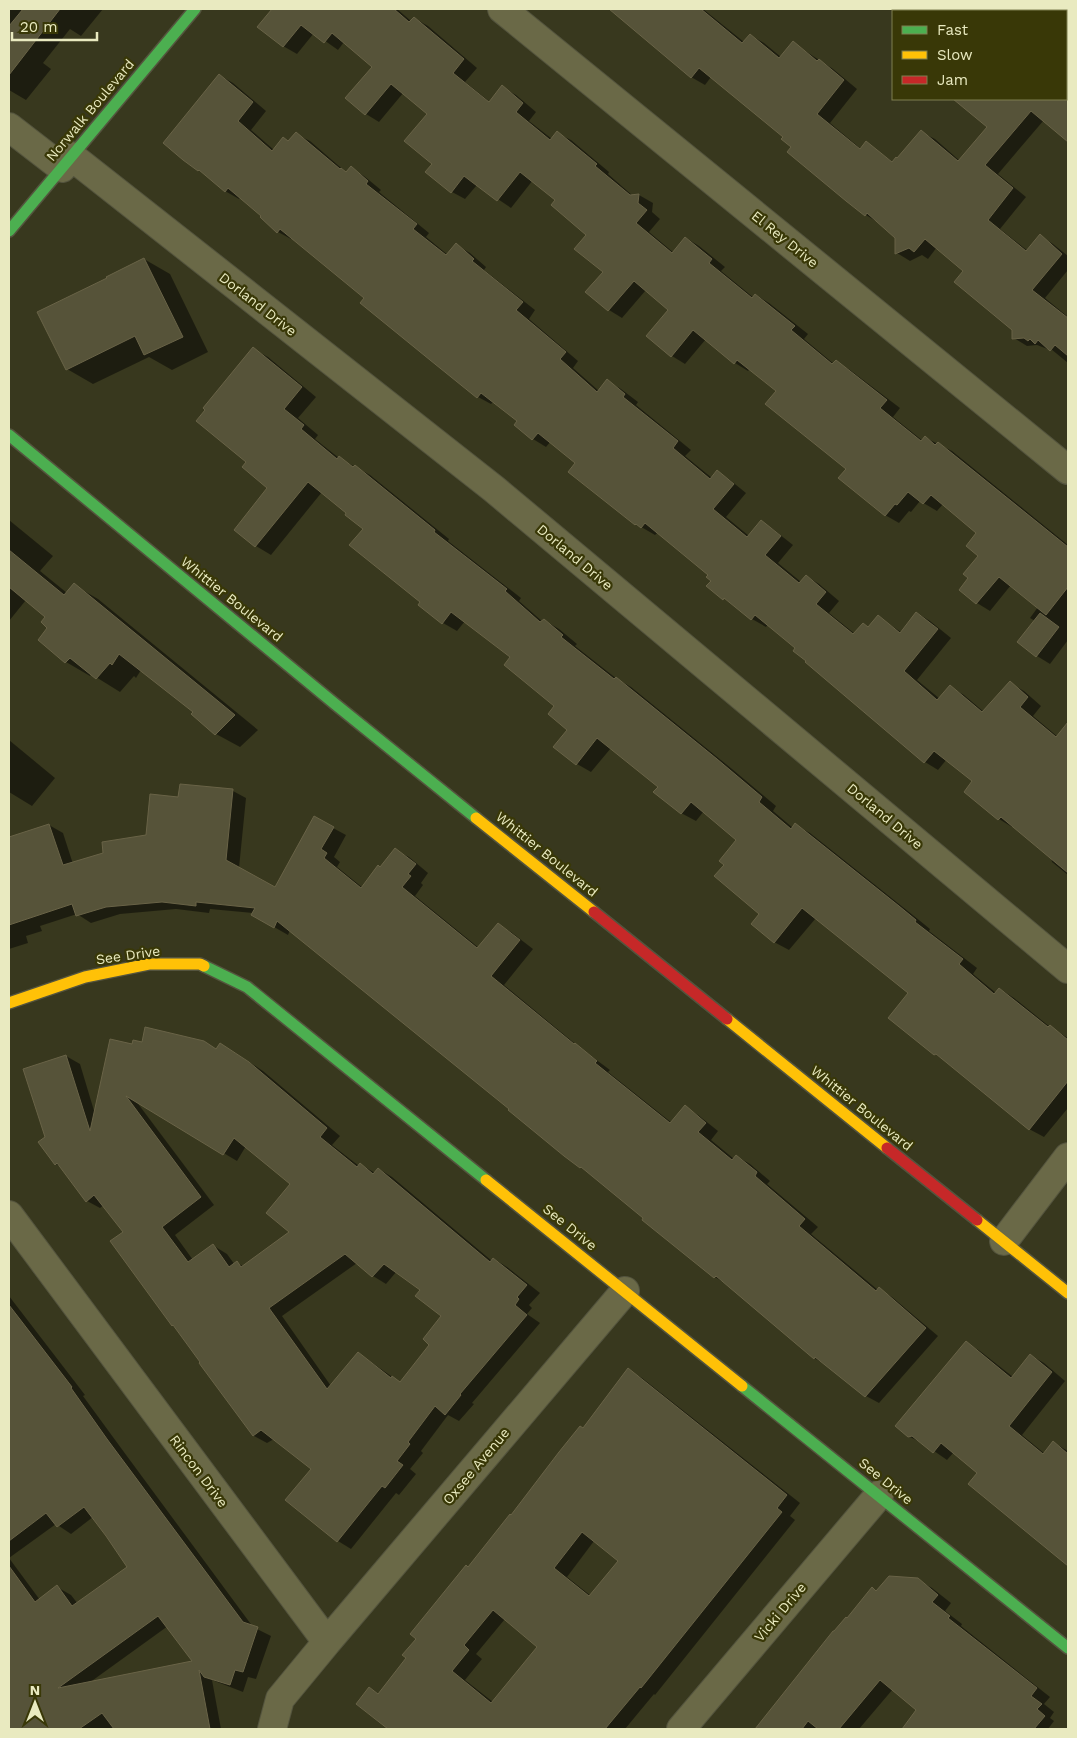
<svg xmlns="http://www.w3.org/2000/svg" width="1077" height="1738" font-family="'Work Sans',sans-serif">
  <rect width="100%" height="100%" fill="#38381e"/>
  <path fill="#0007" fill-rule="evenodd" d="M9 9H103L81 36 70 29 43 63 51 69 26 100 9 90Z
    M274 9H397L411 21 414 18 428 26 477 68 465 82 490 102 502 87 516 95 536 112 529 121 552 139 557 133 571 140 609 172 608 174 633 196 639 195 653 203 652 212 660 219 649 232 674 253 686 238 699 246 725 267 721 271 754 298 756 295 769 303 808 334 804 339 834 364 836 362 850 370 900 408 893 417 923 441 926 438 952 451 1068 545V640L1050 664 1037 656 1035 621 1030 618 1038 607 1011 585 990 611 977 603 970 578 980 556 978 533 943 504 937 511 920 501 911 512 909 511 899 523 885 515 848 469 778 390 750 369 748 371 735 363 706 339 685 364 672 356 669 310 646 290 622 318 609 310 587 292 604 272 588 234 557 200 533 180 511 208 477 185 465 199 452 192 434 164 428 114 404 92 379 122 366 114 373 66 344 42 338 50 314 33 297 54 283 46 259 26Z
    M611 9H703L744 42 750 35 764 43 781 57 793 43 833 69 857 89 830 123 861 149 866 143 893 162 898 159 921 132 935 139 960 161 989 126 955 99H1066V41L1068 51V140L1044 120 998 174 1026 197 1000 229 1028 251 1040 236 1053 244 1068 256V270L1045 298 1068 317V363L1051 349 1050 350 1037 345 1027 346 1014 338V330L965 270 937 247 928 259 922 255 910 261 897 253V237L879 223 866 215 847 200 793 147 785 137 711 77 705 85 691 77Z
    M925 9H1022L1024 11H927Z
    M219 75 233 83 266 111 251 130 274 150 289 142 296 134 310 141 347 173 351 168 364 176 381 190 379 192 429 233 426 237 448 255 456 245 470 253 486 267 484 270 535 310 529 319 578 361 573 368 599 391 607 381 621 389 638 402 636 405 691 450 685 456 712 478 717 472 730 480 746 493 726 517 749 536 761 522 774 530 793 545 778 563 801 582 806 576 819 584 839 601 829 613 855 634 863 624 869 628 878 617 901 632 917 613 930 621 951 638 917 680 940 699 950 687 964 695 984 712 1010 683 1024 691 1041 706 1033 716 1058 737 1065 728 1068 730V875L1052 862 1051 857 1013 826 1012 827 999 819 974 781 947 759 938 770 925 762 806 662 807 661 797 648 768 624 766 627 752 619 708 586 713 581 710 575 658 532 655 535 636 524 577 463 551 441 546 447 533 439 515 425 519 421 494 401 491 404 478 397 366 298 293 238 291 239 278 232 263 216 241 197 239 199 225 191Z
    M144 259 170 274 208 352 172 370 149 357 93 384 67 369 108 279Z
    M253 349 268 357 316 397 298 418 318 435 315 439 339 458 370 475 449 539 448 541 521 598 519 601 543 622 544 620 559 629 577 644 575 646 617 679 631 687 732 769 776 806 773 811 793 828 795 825 810 833 914 916 930 929 929 931 977 968 973 974 996 993 1000 989 1014 998 1050 1027 1068 1038V1108L1044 1137 1029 1129 947 1061 935 1054 910 993 816 918 789 950 774 942 761 914 726 865 738 839 704 811 696 821 681 813 659 787 611 748 591 772 577 764 569 730 555 706 512 657 465 621 457 631 443 623 422 602 364 528 322 492 271 555 256 546 235 530 268 487 248 462Z
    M9 520 53 556 40 571 67 593 74 585 98 599 258 730 240 747 216 734 194 712 141 670 136 678 134 676 120 692 91 674 90 676 66 662 49 628 47 617 26 600 9 621Z
    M9 740 55 778 32 806 9 792Z
    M181 785 233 791 246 798 239 868 275 889 333 828 346 835 334 857 340 862 337 867 363 888 395 850 409 857 428 873 421 883 423 885 415 896 479 948 498 924 511 932 533 949 504 985 579 1047 610 1070 608 1072 672 1123 685 1107 698 1115 718 1131 711 1140 734 1159 736 1156 750 1164 770 1181 767 1184 818 1227 811 1234 878 1290 879 1289 892 1297 938 1336 879 1403 866 1396 828 1366 814 1358 729 1286 715 1277 644 1219 645 1218 593 1174 581 1167 511 1108 290 930 288 935 253 915V913L210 909 209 913 176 909 120 914 91 923 77 914 40 926 42 931 26 936 28 943 9 949V838L49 825 63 833 73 864 105 854 147 836 180 798Z
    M133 1045 234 1052 263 1071 340 1136 332 1145 359 1166 360 1164 375 1173 379 1169 392 1177 492 1261 494 1259 507 1267 540 1293 529 1305 532 1308 527 1314 540 1323 472 1403 474 1404 459 1421 448 1415 421 1451 423 1453 410 1469 416 1474 399 1495 396 1493 351 1549 338 1541 312 1469 274 1439 267 1443 254 1436 201 1364 202 1363 175 1327 172 1325 124 1232 104 1205 100 1208 87 1201 62 1168 56 1164 46 1137 66 1056 80 1064 95 1114ZM136 1101 237 1161 246 1146 291 1184V1232L243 1266 237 1263 235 1265 227 1254 214 1246 193 1260 175 1235 214 1205ZM357 1263 373 1276 386 1284 397 1271 422 1290 443 1316 431 1344 401 1383 358 1353 331 1386 282 1316Z
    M9 1296 85 1395 83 1396 121 1448 253 1627 271 1636 256 1679 248 1677 243 1692 212 1680 221 1729H15L9 1721ZM93 1517 129 1567 78 1604 71 1595 57 1587 40 1600 9 1558 56 1524 71 1534ZM168 1626 194 1662 89 1683Z
    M966 1343 980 1351 1013 1377 1030 1355 1044 1363 1065 1381 1022 1435 1045 1454 1054 1443 1068 1451V1564L970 1484 979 1473 954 1452 947 1460 924 1444 908 1436Z
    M628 1370 642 1378 800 1503 790 1516 795 1520 655 1695 654 1694 625 1729H389L357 1705 370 1689 379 1694 408 1657 418 1638 469 1568 583 1429ZM594 1541 619 1561 591 1596 567 1577ZM505 1619 539 1647 493 1702 465 1680 482 1659 476 1654Z
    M918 1580 932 1588 951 1603 945 1611 962 1624 961 1626 1050 1697 1044 1704 1054 1712 1050 1718 1054 1721 1048 1729H904L918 1709 893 1689 859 1729H756L834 1632 877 1592Z"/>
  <path fill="#565339" stroke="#696347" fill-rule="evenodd" d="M23 9H60L9 75V26Z
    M272 9H394L409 22 414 17 464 59 453 73 489 102 502 85 523 103 516 112 550 140 557 131 597 164 595 166 630 195 639 194 638 203 647 210 636 223 672 253 685 237 712 259 709 263 752 298 755 294 795 326 791 330 832 364 836 360 887 400 880 408 921 441 925 436 935 445 938 442 1068 547V587L1046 615 999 577 976 604 959 590 968 578 963 574 978 556 966 546 976 533 931 495 923 504 908 492 897 505 895 504 885 516 838 478 846 469 765 404 776 391 737 360 734 364 693 330 671 357 646 336 668 310 634 281 608 311 585 292 603 272 574 249 586 235 551 205 555 200 520 172 497 201 464 176 451 193 425 172 432 164 404 141 427 114 391 84 365 115 345 98 372 67 332 33 324 43 301 25 283 47 257 27Z
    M609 9H701L742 43 750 34 779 58 793 41 817 61 819 59 844 80 817 114 860 149 866 141 892 162 896 157 897 158 921 130 958 161 987 127 953 99H1068V142L1031 111 985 165 1013 188 988 220 1026 251 1040 234 1062 254 1032 290 1068 318V356L1055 345 1050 351 1038 340 1035 344 1030 339 1028 341 1024 338 1012 339V330L954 282 963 271 925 239 914 252 909 248 895 254V238L867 213 865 216 846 201 787 152 791 147 781 139 783 137 699 68 691 78Z
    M219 74 253 102 238 121 272 151 283 137 288 141 296 132 340 169 341 168 346 172 351 166 368 181 366 184 417 224 413 229 446 255 456 243 474 259 472 261 523 302 516 310 566 352 560 359 597 392 607 379 625 394 623 397 678 441 673 448 710 479 717 470 734 484 713 509 747 537 761 520 781 536 765 555 799 583 806 575 826 592 816 604 853 634 863 623 868 627 878 615 900 633 916 612 938 629 904 671 937 700 950 685 982 712 1010 681 1028 697 1020 707 1056 737 1068 722V873L1001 817 998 820 964 792 972 781 934 751 924 763 805 662 806 661 793 651 795 648 755 615 751 620 724 598 723 600 706 586 711 581 706 577 708 575 645 523 641 528 636 524 635 525 568 472 575 463 538 433 532 440 514 425 517 421 481 393 477 398 430 360 360 303 364 298 280 229 277 233 260 217 261 216 228 188 225 192 199 170 198 171 183 160 163 143Z
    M144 258 183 337 144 355 135 336 66 370 37 312 107 278 106 277Z
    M253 347 302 387 284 409 304 425 301 429 337 459 339 456 353 467 355 465 435 530 434 532 507 589 505 591 540 622 544 619 563 635 561 637 614 679 616 677 717 759 762 797 759 802 791 829 795 823 899 906 916 920 915 922 963 959 959 964 994 994 999 988 1048 1027 1050 1025 1068 1040V1081L1029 1130 936 1054 934 1055 888 1018 908 993 802 908 774 943 751 924 759 914 714 876 724 865 719 861 736 840 691 802 681 814 653 792 658 787 597 738 576 765 553 747 567 730 548 714 554 706 504 665 510 657 451 612 442 624 418 605 420 602 349 545 363 529 345 515 346 513 308 482 255 547 234 530 267 488 242 467 246 462 196 421 205 410 203 408Z
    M9 550 64 595 74 583 235 715 215 735 191 714 193 712 119 654 112 665 110 663 96 679 70 658 65 663 38 640 47 628 41 622 45 617 9 587Z
    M1040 613 1059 627 1036 657 1017 642Z
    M180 784 233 789 226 860 275 887 314 816 334 827 321 849 327 853 324 858 361 888 378 865 380 867 395 848 416 864 408 874 411 876 402 887 477 948 498 923 520 940 491 976 574 1044 575 1043 597 1061 595 1063 670 1123 685 1105 706 1123 698 1132 732 1160 736 1155 757 1172 755 1176 805 1219 799 1226 876 1291 879 1287 926 1328 865 1397 815 1357 814 1359 716 1276 714 1278 642 1220 643 1218 581 1167 580 1168 564 1156 508 1110 509 1109 277 921 274 928 251 915 255 908 196 902V906L162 902 106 907 76 916 72 904 9 925V837L49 824 63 865 103 853 102 842 146 835 150 794 178 797Z
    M145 1027 204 1041 216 1049 220 1043 249 1062 327 1128 320 1137 357 1167 360 1163 373 1174 378 1168 490 1262 493 1258 527 1285 517 1297 519 1299 515 1305 527 1315 460 1394 461 1395 445 1415 435 1406 408 1442 410 1444 397 1461 403 1465 385 1488 382 1486 337 1542 285 1500 311 1469 261 1430 253 1436 199 1363 200 1362 173 1325 172 1326 110 1241 123 1232 94 1195 86 1202 57 1163 55 1165 38 1142 45 1137 23 1069 66 1055 90 1131 110 1039 132 1044 133 1040 142 1042ZM126 1096 223 1155 234 1138 290 1184 266 1213 289 1232 241 1267 237 1261 229 1267 213 1244 188 1262 162 1227 201 1197ZM345 1254 372 1277 384 1264 420 1290 415 1296 441 1316 423 1339 429 1345 400 1382 392 1376 391 1378 358 1352 327 1389 269 1308Z
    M9 1305 72 1387 71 1388 107 1439 243 1622 258 1627 243 1672 235 1670 230 1685 204 1677 199 1670 210 1729H114L102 1713 79 1729H9V1566L35 1602 57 1585 72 1606 127 1567 106 1536 84 1507 57 1527 46 1513 9 1541ZM158 1616 192 1661 58 1688Z
    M966 1341 1011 1378 1030 1354 1052 1372 1009 1426 1043 1454 1053 1441 1068 1454V1566L968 1484 977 1473 941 1443 933 1453 912 1436 908 1437 895 1426Z
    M628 1368 787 1495 777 1508 782 1512 641 1688 640 1687 605 1729H388L356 1704 369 1687 378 1694 406 1658 402 1655 416 1639 410 1634 466 1565 468 1567 510 1514 511 1515 559 1452 580 1426 583 1428ZM582 1532 618 1561 589 1596 554 1568ZM493 1610 537 1647 491 1703 452 1671 469 1650 464 1645Z
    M889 1576 918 1578 938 1595 932 1602 950 1616 948 1618 1037 1688 1031 1696 1042 1704 1037 1709 1045 1716 1034 1729H902L916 1710 880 1680 839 1729H818L808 1721 802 1729H755L833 1631H834L846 1617 847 1618 872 1587 876 1591Z"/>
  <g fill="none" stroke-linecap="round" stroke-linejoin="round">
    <g stroke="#54543e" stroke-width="30">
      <path id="street" d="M502 9 1068 470
        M9 127 62 168
        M71 156 494 489 1068 969
        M9 1215 327 1642 280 1699 272 1729
        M1004 1241 1068 1157
        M327 1642 625 1291
        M681 1729 879 1495"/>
    </g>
    <g stroke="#54543e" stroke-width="14">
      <path id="fast" d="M9 231 195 9
        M9 435 335 704 476 818
        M204 966 247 987 486 1180
        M742 1386 1068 1648"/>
    </g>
    <g stroke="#54543e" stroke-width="14">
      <path id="slow" d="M476 818 594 912
        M9 1003 85 977 149 964H200L204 966
        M727 1019 887 1148
        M486 1180 742 1386
        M977 1220 1068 1293"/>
    </g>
    <g stroke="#54543e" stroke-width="14">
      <path id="jam" d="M594 912 727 1019
        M887 1148 977 1220"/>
    </g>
    <use href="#street" stroke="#6a6947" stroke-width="28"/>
    <use href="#fast" stroke="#4caf50" stroke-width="11"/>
    <use href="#slow" stroke="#ffc107" stroke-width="11"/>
    <use href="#jam" stroke="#c62828" stroke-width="11"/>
  </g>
  <g text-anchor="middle" stroke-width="4.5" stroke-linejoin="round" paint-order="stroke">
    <g font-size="14" fill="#e9eac0" stroke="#393807">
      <text transform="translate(90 110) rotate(-50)" y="5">Norwalk Boulevard</text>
      <text transform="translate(785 239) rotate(39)" y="5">El Rey Drive</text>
      <text transform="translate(258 304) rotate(38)" y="5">Dorland Drive</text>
      <text transform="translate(575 557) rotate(40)" y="5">Dorland Drive</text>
      <text transform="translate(232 599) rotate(39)" y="5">Whittier Boulevard</text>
      <text transform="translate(885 816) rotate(40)" y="5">Dorland Drive</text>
      <text transform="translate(547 854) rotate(39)" y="5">Whittier Boulevard</text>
      <text transform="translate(128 955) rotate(-8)" y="5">See Drive</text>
      <text transform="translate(862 1108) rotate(39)" y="5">Whittier Boulevard</text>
      <text transform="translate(570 1227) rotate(39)" y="5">See Drive</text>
      <text transform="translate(476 1466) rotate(-50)" y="5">Oxsee Avenue</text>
      <text transform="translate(199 1471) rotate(53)" y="5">Rincon Drive</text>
      <text transform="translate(886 1481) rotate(39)" y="5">See Drive</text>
      <text transform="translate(780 1612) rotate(-50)" y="5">Vicki Drive</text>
    </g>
  </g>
  <rect width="1077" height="1738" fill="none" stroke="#e9eac0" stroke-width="20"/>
  <rect x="892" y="10" width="175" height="90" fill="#393807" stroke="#7f7f51"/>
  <rect x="902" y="26" width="25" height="8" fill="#4caf50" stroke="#7f7f51"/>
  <text x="937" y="35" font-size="15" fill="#e9eac0">Fast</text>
  <rect x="902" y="51" width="25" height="8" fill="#ffc107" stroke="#7f7f51"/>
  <text x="937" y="60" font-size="15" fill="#e9eac0">Slow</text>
  <rect x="902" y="76" width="25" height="8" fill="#c62828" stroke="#7f7f51"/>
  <text x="937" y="85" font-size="15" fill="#e9eac0">Jam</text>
  <g transform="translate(35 1703)" stroke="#393807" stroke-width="4" paint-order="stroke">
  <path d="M0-4L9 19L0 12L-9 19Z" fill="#e9eac0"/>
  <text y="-8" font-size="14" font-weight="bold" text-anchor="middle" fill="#e9eac0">N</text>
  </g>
  <path d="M12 32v8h85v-8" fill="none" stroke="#e9eac0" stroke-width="2.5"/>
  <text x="20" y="32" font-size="15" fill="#e9eac0" stroke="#393807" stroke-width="4" paint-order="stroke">20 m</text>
</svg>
